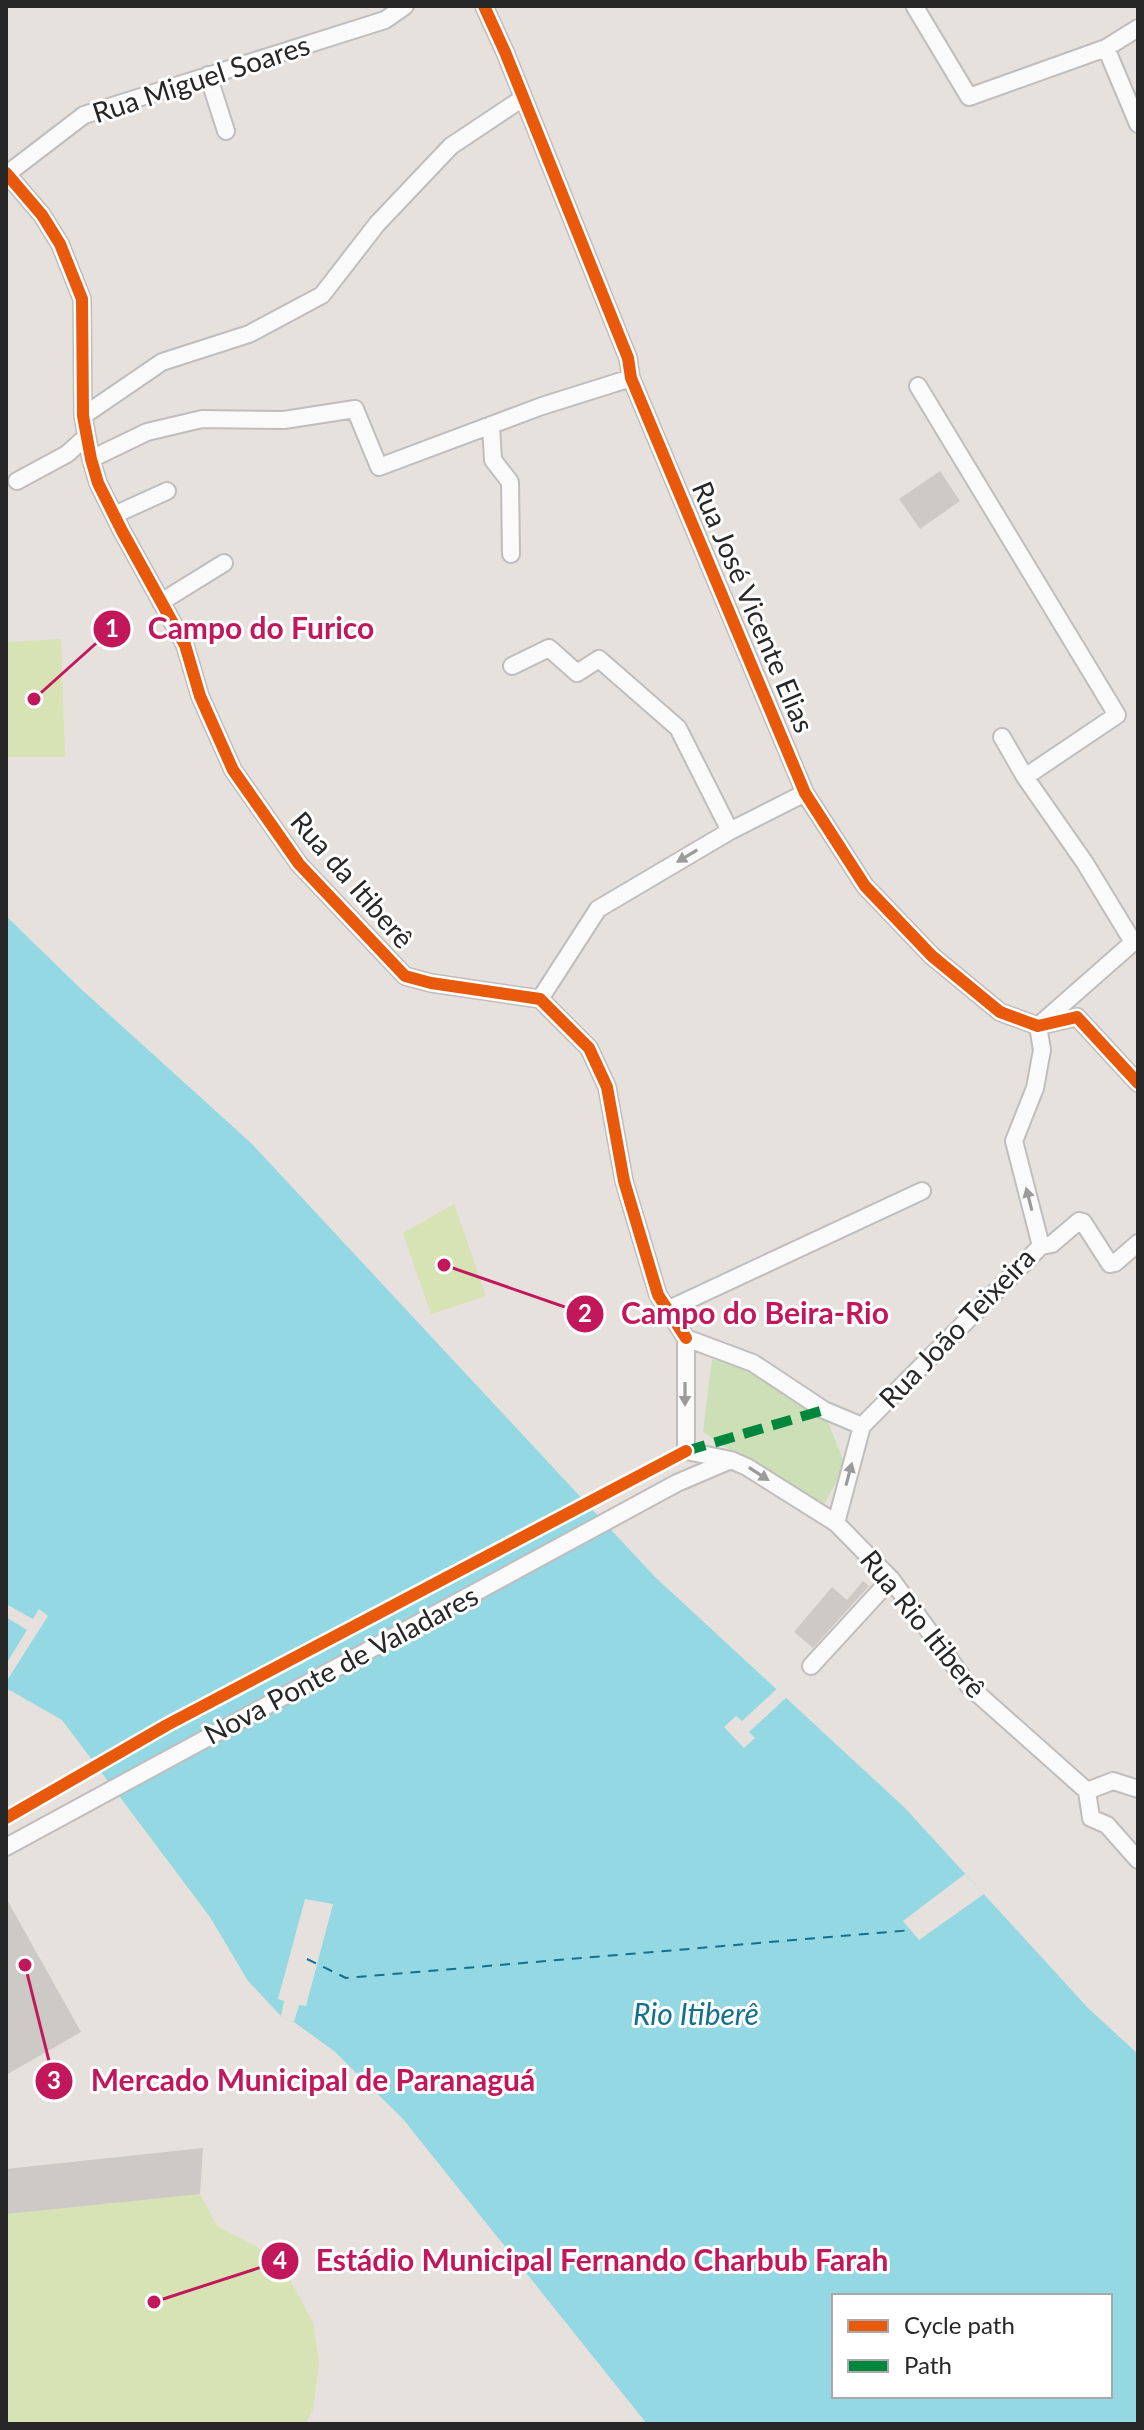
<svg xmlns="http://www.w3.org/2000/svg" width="1144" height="2430" font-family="Lato,sans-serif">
  <rect width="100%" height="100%" fill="#e6e1dc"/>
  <path fill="#ccdfb6" d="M731 1358 776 1379 828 1422 845 1465 825 1503 791 1490 703 1432 712 1360Z"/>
  <path fill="#d7e3b4" d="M61 639 65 757H6V642Z
    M454 1204 486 1296 431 1314 403 1233Z
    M6 2169 200 2194 217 2226 261 2249 291 2281 313 2323 319 2362 313 2410 305 2424H6Z"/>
  <path fill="#93d8e3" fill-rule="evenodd" d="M6 916 81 989 251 1143 655 1577 905 1808 1088 2008 1138 2054V2424H647L403 2119 334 2051 294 2022 281 2016 248 1981 210 1917 62 1720 6 1688ZM834 2296H1110V2396H834Z"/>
  <path fill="#e6e1dc" d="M6 1604 33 1619 39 1609 48 1616 6 1682V1664L27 1630 6 1617Z
    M779 1687 789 1695 749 1732 755 1738 744 1748 724 1727 736 1716 742 1721Z
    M965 1874 984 1894 919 1940 903 1921Z
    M305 1899 333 1904 306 2006 299 2005 294 2022 281 2016 284 2001 278 1999Z"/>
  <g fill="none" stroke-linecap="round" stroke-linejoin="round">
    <path stroke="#14718d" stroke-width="2" stroke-dasharray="10 8" stroke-linecap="butt" d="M307 1959 346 1978 912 1930"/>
  </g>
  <path fill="#ccc9c6" d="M940 471 960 501 920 529 899 499Z
    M863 1581 869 1586 813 1648 794 1632 832 1587 847 1600Z
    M6 1898 81 2032 6 2075Z
    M203 2148 200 2194 6 2214V2169Z"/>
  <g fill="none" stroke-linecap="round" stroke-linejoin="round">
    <g stroke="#bfbdbd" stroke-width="20">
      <path id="street" d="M484 6 505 52 628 358 631 378 805 793 865 886 932 956 1000 1012 1038 1026 1077 1017 1138 1083
        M915 7 969 97 1106 48 1138 28
        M1106 48 1138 124
        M208 75 226 131
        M6 173 42 215 60 244 82 299 83 416 91 459 98 483 122 531 185 645 200 696 233 770 299 864 405 976 431 983 540 999 589 1048 607 1087 624 1181 658 1295 686 1338
        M7 174 84 115 385 20 405 6
        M918 386 1117 715 1025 777
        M83 416 162 362 249 334 322 295 377 224 451 146 523 98
        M491 425 493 460 510 482 511 554
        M91 459 147 432 202 419 284 420 355 409 379 467 542 406 631 378
        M17 481 67 454 86 437
        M114 515 167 491
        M161 602 224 563
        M512 666 549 648 577 673 599 659 678 728 730 831
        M1002 737 1025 777 1085 863 1133 942
        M540 999 598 909 730 831 805 793
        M1041 1246 1052 1244 1079 1221 1083 1222 1110 1264 1115 1263 1138 1243
        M669 1309 922 1191
        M686 1338V1451L731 1460 747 1467 836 1523 891 1579 969 1686 1087 1791 1091 1818 1107 1825 1138 1860
        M686 1338 753 1363 824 1410 862 1426
        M836 1523 862 1426 1041 1246 1014 1141 1035 1088 1042 1050 1038 1026 1138 938
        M811 1666 891 1579
        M1087 1791 1113 1781 1138 1789
        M6 1847 677 1483 731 1460"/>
    </g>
    <use href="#street" stroke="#fbfafa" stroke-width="16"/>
    <path stroke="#00873e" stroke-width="10" stroke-dasharray="20 10" stroke-linecap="butt" d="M686 1451 824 1410"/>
    <g stroke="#fff" stroke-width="17">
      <path id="cycleway" d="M484 6 505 52 628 358 631 378 805 793 865 886 932 956 1000 1012 1038 1026 1077 1017 1138 1083
        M6 173 42 215 60 244 82 299 83 416 91 459 98 483 122 531 185 645 200 696 233 770 299 864 405 976 431 983 540 999 589 1048 607 1087 624 1181 658 1295 686 1338
        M6 1818 167 1725 686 1451"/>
    </g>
    <use href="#cycleway" stroke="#e8590c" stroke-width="12"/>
  </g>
  <defs><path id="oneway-solid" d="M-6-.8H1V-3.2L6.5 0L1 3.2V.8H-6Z" transform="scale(2)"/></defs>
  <g fill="#9c9b9b">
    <use href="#oneway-solid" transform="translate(687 856) rotate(149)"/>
    <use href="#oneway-solid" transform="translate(1029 1199) rotate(-104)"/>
    <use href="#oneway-solid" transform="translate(685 1394) rotate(90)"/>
    <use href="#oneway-solid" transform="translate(759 1474) rotate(33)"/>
    <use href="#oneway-solid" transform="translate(849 1474) rotate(-75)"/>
  </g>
  <g text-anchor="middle" stroke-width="6" stroke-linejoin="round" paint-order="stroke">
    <g font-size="28" fill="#272727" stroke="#fff">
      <text transform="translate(201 79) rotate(-18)" y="10">Rua Miguel Soares</text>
      <text transform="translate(753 607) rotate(67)" y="10">Rua José Vicente Elias</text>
      <text transform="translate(352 880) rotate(49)" y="10">Rua da Itiberê</text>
      <text transform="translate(957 1328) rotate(-46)" y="10">Rua João Teixeira</text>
      <text transform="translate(923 1624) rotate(51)" y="10">Rua Rio Itiberê</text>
      <text transform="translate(341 1665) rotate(-28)" y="10">Nova Ponte de Valadares</text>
    </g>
    <g font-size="30" font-style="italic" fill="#14718d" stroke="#fff">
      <text x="696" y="2025">Rio Itiberê</text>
    </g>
  </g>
  <path fill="none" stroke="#c2185b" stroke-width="3" d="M34 699L112 629M444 1265L585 1314M25 1965L54 2081M154 2302L280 2261"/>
  <g fill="#c2185b" stroke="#fff" stroke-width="3">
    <circle cx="34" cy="699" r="8"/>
    <circle cx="444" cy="1265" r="8"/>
    <circle cx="25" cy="1965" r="8"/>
    <circle cx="154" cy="2302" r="8"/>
    <circle cx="112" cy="629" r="20"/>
    <circle cx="585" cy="1314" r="20"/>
    <circle cx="54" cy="2081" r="20"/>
    <circle cx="280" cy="2261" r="20"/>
  </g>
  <g font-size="24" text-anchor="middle" font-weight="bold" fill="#fff">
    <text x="112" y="637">1</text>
    <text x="585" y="1322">2</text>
    <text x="54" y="2089">3</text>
    <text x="280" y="2269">4</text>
  </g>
  <g font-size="30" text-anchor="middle" font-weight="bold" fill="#c2185b" stroke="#fff" stroke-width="6" stroke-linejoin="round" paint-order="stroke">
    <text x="261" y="639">Campo do Furico</text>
    <text x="755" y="1324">Campo do Beira-Rio</text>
    <text x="313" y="2091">Mercado Municipal de Paranaguá</text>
    <text x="602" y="2271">Estádio Municipal Fernando Charbub Farah</text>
  </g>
  <rect width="1144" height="2430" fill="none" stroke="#272727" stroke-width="16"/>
  <rect x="832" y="2294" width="280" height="104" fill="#ffffff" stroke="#a9a9a9" stroke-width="2"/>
  <rect x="848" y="2320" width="40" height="12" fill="#e8590c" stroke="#a9a9a9" stroke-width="2"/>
  <text x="904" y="2334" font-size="24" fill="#272727">Cycle path</text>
  <rect x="848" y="2360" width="40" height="12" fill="#00873e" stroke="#a9a9a9" stroke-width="2"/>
  <text x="904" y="2374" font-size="24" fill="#272727">Path</text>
</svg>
